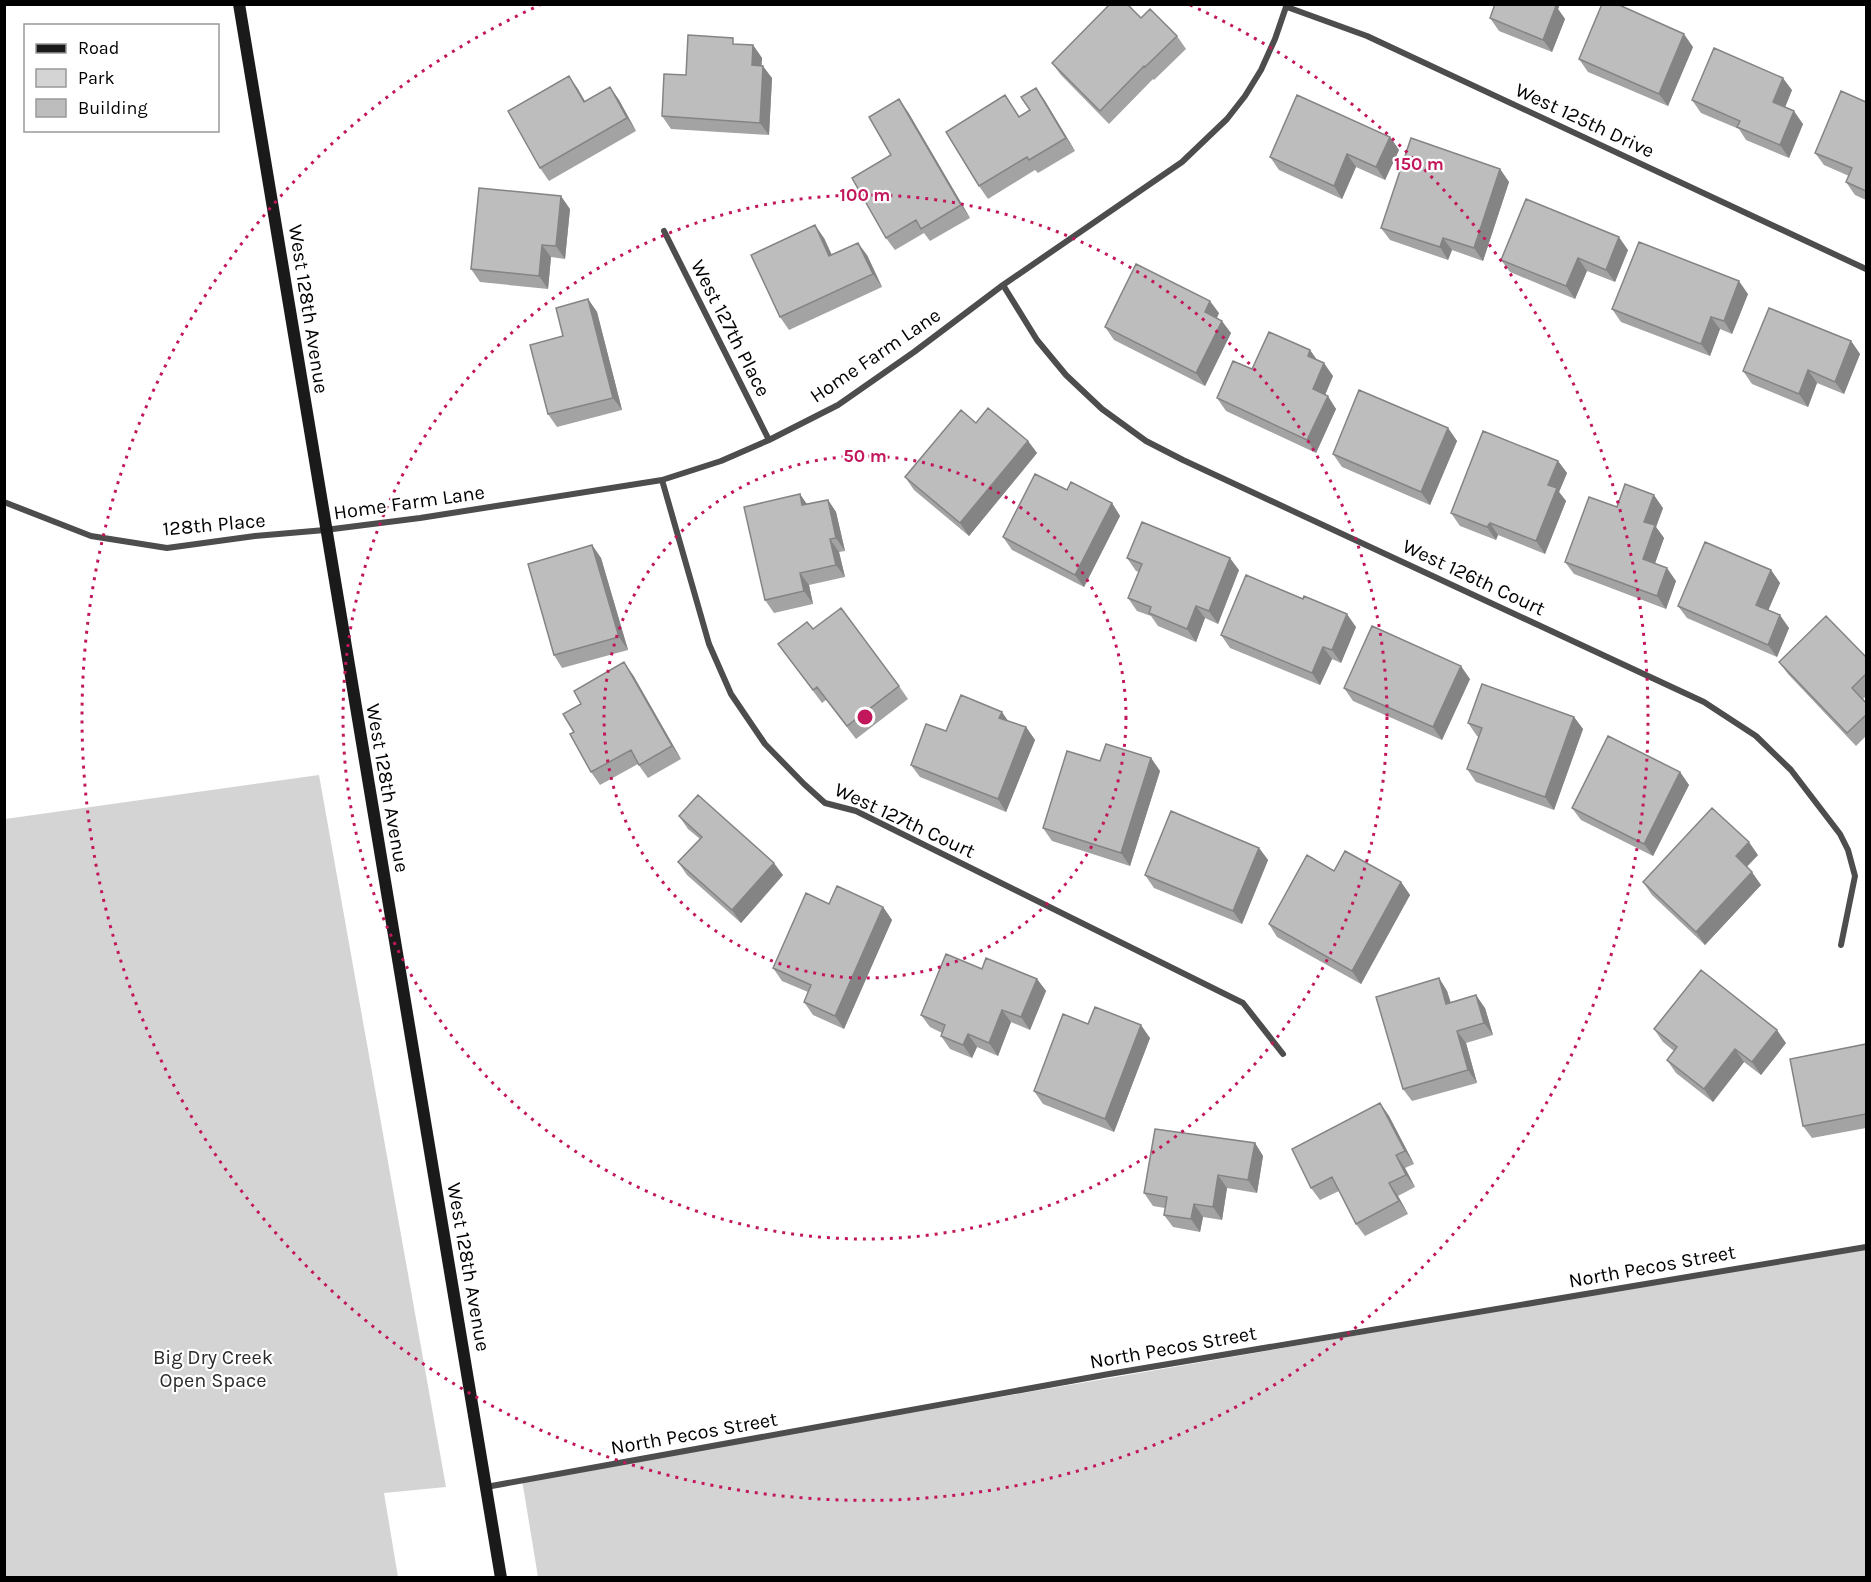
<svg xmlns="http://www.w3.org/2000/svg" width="1871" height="1582" font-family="Karla,sans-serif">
  <rect width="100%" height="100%" fill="#fff"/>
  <path fill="#d4d4d4" d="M319 775 446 1487 384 1493 398 1577H5V819Z
    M1866 1247V1577H538L522 1480Z"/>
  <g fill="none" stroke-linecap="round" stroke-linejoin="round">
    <path stroke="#4d4d4d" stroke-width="6" d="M1287 7 1367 36 1866 269
      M664 231 769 440
      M1003 285 1037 340 1066 375 1102 409 1146 441 1183 460 1704 702 1756 736 1791 770 1840 834 1848 850 1855 876 1841 945
      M662 480 709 644 731 694 765 744 804 784 825 803 856 811 1243 1003 1283 1054
      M4 502 91 536 167 548 255 536 325 530 420 518 662 480 721 461 769 440 838 405 914 352 1003 285 1182 162 1227 119 1245 96 1261 70 1275 39 1287 4
      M486 1487 1109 1374 1866 1247"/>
    <path stroke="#1a1a1a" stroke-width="12" d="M239 4 501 1578"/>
  </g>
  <path fill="#a3a3a3" d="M1495 4H1560L1558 9 1565 19 1552 52 1499 31 1490 18Z
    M1141 18 1177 36 1186 49 1154 80 1153 79 1109 124 1061 75 1052 63Z
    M737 44 753 45 762 58 761 66 772 78 769 135 671 129 662 116 686 75Z
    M1693 47 1668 106 1588 72 1579 59Z
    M569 76 585 102 610 87 619 100 636 131 549 181 540 168Z
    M1036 88 1045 101 1075 151 1038 173 1035 170 988 199 979 186 1014 108 1019 116 1030 110Z
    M1792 90 1785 107 1803 124 1789 158 1746 140 1739 129 1701 113 1692 100Z
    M1866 102V200L1855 195 1846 182 1849 176 1824 165 1815 153Z
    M908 112 970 218 930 241 924 233 895 250 886 238 891 155Z
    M1390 137 1399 150 1385 180 1356 167 1342 199 1279 170 1270 157Z
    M1500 169 1509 182 1483 261 1452 250 1448 260 1390 240 1381 228Z
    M570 209 565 259 551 257 548 289 480 282 471 269Z
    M824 238 832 255H867L882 287 789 330 780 317Z
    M1628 250 1615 282 1587 271 1575 299 1510 272 1501 260Z
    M1748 294 1732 334 1720 329 1710 356 1621 322 1612 309Z
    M588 299 597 312 622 410 557 427 548 414 563 336Z
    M1219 313 1217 318 1231 333 1205 386 1114 340 1105 327Z
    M1851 341 1860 354 1844 394 1817 383 1808 407 1752 384 1743 371Z
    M1310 350 1317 360 1333 376 1325 395 1336 409 1316 453 1226 411 1217 398 1252 369Z
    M1448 428 1457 441 1430 505 1342 467 1333 454Z
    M1028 441 1037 453 969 536 914 490 905 477Z
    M1558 461 1567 473 1559 492 1566 501 1545 554 1498 535 1496 540 1460 526 1451 513Z
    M1067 490 1112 503 1120 516 1084 587 1012 550 1003 537Z
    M828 500 836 512 845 551 839 552 845 577 809 585 813 604 774 613 765 600 806 504Z
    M1617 507 1663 508 1656 527 1664 538 1655 563 1676 581 1666 609 1574 574 1565 562Z
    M592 545 601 558 628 650 562 668 554 655Z
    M1127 558 1239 570 1218 624 1205 618 1196 642 1158 626 1151 616 1137 611 1128 598 1139 572 1136 571Z
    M1771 570 1780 583 1768 610 1789 628 1777 657 1687 618 1678 606Z
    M1356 627 1341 663 1332 659 1320 685 1230 648 1221 635Z
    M813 629 899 686 908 699 856 739 826 700 822 703 778 644Z
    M1866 657V696L1863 699 1866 703V736L1856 746 1788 674 1779 662Z
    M633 675 681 759 648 778 638 764 600 785 591 772 574 732Z
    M1470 679 1442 740 1353 701 1344 688Z
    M1574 717 1583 729 1554 810 1476 782 1467 769 1479 737 1477 736 1468 723Z
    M1008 721 1026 727 1035 740 1006 812 920 777 911 765 946 731Z
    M1151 758 1160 771 1130 866 1052 841 1043 828 1100 761Z
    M1680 772 1689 785 1653 856 1581 820 1572 808Z
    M679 816 783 875 741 923 687 875 678 862 700 839 688 829Z
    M1259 848 1268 860 1242 924 1154 888 1145 875Z
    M1758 855 1747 867 1761 885 1705 945 1652 895 1643 882Z
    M1334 871 1401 882 1410 895 1361 984 1277 937 1269 924Z
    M829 904 883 907 892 920 844 1029 813 1015 804 1002 808 992 782 981 773 968Z
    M982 969 1037 979 1046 991 1030 1030 1011 1022 998 1056 977 1047 972 1058 950 1049 941 1036 942 1033 930 1027 921 1015Z
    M1439 978 1447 991 1451 1003 1485 1008 1493 1035 1466 1043 1477 1083 1412 1101 1403 1089Z
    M1088 1024 1150 1038 1114 1132 1043 1104 1034 1091Z
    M1654 1029 1786 1043 1761 1075 1744 1062 1713 1102 1676 1073 1667 1060 1674 1051 1663 1042Z
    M1866 1044V1128L1812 1138 1803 1126Z
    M1380 1103 1389 1116 1414 1164 1405 1168 1415 1187 1398 1196 1408 1214 1365 1236 1356 1224 1339 1191 1320 1200 1311 1188Z
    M1255 1143 1263 1156 1257 1193 1227 1188 1222 1220 1203 1217 1200 1232 1173 1227 1164 1215 1165 1208 1153 1206 1144 1193Z"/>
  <path fill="#848484" d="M1548 4H1560L1558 9 1565 19 1552 52 1543 40Z
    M1684 34 1693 47 1668 106 1659 94Z
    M753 45 762 58 761 78 752 65Z
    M763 66 772 78 769 135 760 123Z
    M569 76 578 89 593 115 584 102Z
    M1783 78 1792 90 1782 115 1773 102Z
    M610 87 619 100 636 131 627 118Z
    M1036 88 1045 101 1075 151 1066 138Z
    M899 99 908 112 970 218 961 205Z
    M1794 111 1803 124 1789 158 1780 145Z
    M1390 137 1399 150 1385 180 1376 167Z
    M1347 154 1356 167 1342 199 1334 186Z
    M1500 169 1509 182 1483 261 1474 248Z
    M561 196 570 209 565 259 556 246Z
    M815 225 824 238 838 269 829 256Z
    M1619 237 1628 250 1615 282 1606 270Z
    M1443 238 1452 250 1448 260 1440 247Z
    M858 243 867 255 882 287 873 274Z
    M542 245 551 257 548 289 539 276Z
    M1578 258 1587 271 1575 299 1566 286Z
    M1739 281 1748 294 1732 334 1724 321Z
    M588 299 597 312 622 410 613 398Z
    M1210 301 1219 313 1213 325 1205 312Z
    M1711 317 1720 329 1710 356 1701 344Z
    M1222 321 1231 333 1205 386 1196 373Z
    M1851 341 1860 354 1844 394 1835 382Z
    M1310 350 1319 363 1308 356Z
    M1324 363 1333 376 1322 402 1313 389Z
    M1808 370 1817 383 1808 407 1799 394Z
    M1328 396 1336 409 1316 453 1307 440Z
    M1448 428 1457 441 1430 505 1421 492Z
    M1028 441 1037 453 969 536 960 523Z
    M1558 461 1567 473 1559 492 1566 501 1545 554 1536 541 1548 485Z
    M800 494 809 507 802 505Z
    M1654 495 1663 508 1656 527 1664 538 1652 572 1643 559 1644 522Z
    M828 500 836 512 845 551 836 538Z
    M1112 503 1120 516 1084 587 1075 575Z
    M1490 523 1498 535 1496 540 1487 527Z
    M830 539 839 552 845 577 836 565Z
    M592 545 601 558 628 650 619 637Z
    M1230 558 1239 570 1218 624 1209 611Z
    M1667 568 1676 581 1666 609 1657 596Z
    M1771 570 1780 583 1765 618 1756 605Z
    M800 573 809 585 813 604 804 591Z
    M1196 606 1205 618 1196 642 1187 629Z
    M1347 614 1356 627 1341 663 1332 650Z
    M1780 615 1789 628 1777 657 1768 645Z
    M1323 647 1332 659 1320 685 1312 673Z
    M624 662 633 675 681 759 672 746Z
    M1461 666 1470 679 1442 740 1433 727Z
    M1002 712 1011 725 999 718Z
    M1574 717 1583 729 1554 810 1545 797Z
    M1026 727 1035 740 1006 812 998 799Z
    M1151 758 1160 771 1130 866 1121 853Z
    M1680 772 1689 785 1653 856 1644 844Z
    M1749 842 1758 855 1744 869 1736 856Z
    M1259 848 1268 860 1242 924 1233 911Z
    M774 863 783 875 741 923 732 910Z
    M1752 872 1761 885 1705 945 1696 932Z
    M1401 882 1410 895 1361 984 1352 971Z
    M883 907 892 920 844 1029 835 1016Z
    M1439 978 1447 991 1455 1017 1446 1004Z
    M1037 979 1046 991 1030 1030 1021 1017Z
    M1476 995 1485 1008 1493 1035 1484 1023Z
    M1002 1010 1011 1022 998 1056 989 1043Z
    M1141 1025 1150 1038 1114 1132 1105 1119Z
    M1777 1030 1786 1043 1761 1075 1752 1062Z
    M1457 1031 1466 1043 1477 1083 1468 1070Z
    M968 1034 977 1047 972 1058 963 1045Z
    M1735 1049 1744 1062 1713 1102 1704 1089Z
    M1380 1103 1389 1116 1414 1164 1405 1151Z
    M1255 1143 1263 1156 1257 1193 1248 1180Z
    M1396 1155 1405 1168 1415 1187 1406 1175Z
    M1218 1175 1227 1188 1222 1220 1213 1207Z
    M1389 1183 1398 1196 1408 1214 1399 1201Z
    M1194 1204 1203 1217 1200 1232 1191 1219Z"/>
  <path fill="#bdbdbd" stroke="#848484" stroke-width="1.5" d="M1110 4H1127L1141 18 1150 9 1177 36 1145 67 1144 66 1100 111 1052 63Z
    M1495 4H1552L1556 6 1543 40 1490 18Z
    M1602 4H1617L1684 34 1659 94 1579 59Z
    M688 35 733 38V44L753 45 752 65 763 66 760 123 662 116 664 74 686 75Z
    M1714 48 1783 78 1773 102 1794 111 1780 145 1737 127 1740 121 1692 100Z
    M569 76 584 102 610 87 627 118 540 168 508 111Z
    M1036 88 1066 138 1029 160 1027 157 979 186 946 132 1005 95 1019 117 1030 110 1021 97Z
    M1841 91 1866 102V191L1846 182 1852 168 1815 153Z
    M1297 95 1390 137 1376 167 1347 154 1334 186 1270 157Z
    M899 99 961 205 921 229 916 220 886 238 852 178 891 155 869 117Z
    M1411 138 1500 169 1474 248 1443 238 1440 247 1381 228Z
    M479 188 561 196 556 246 542 245 539 276 471 269Z
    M1526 199 1619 237 1606 270 1578 258 1566 286 1501 260Z
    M815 225 829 256 858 243 873 274 780 317 751 255Z
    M1639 242 1739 281 1724 321 1711 317 1701 344 1612 309Z
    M1136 264 1210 301 1205 312 1222 321 1196 373 1105 327Z
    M588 299 613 398 548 414 530 345 563 336 556 308Z
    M1769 308 1851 341 1835 382 1808 370 1799 394 1743 371Z
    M1269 332 1310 350 1308 356 1324 363 1313 389 1328 396 1307 440 1217 398 1233 361 1252 369Z
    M1359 390 1448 428 1421 492 1333 454Z
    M988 408 1028 441 960 523 905 477 961 410 976 423Z
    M1483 431 1558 461 1548 485 1557 488 1536 541 1490 523 1487 527 1451 513Z
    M1035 474 1067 490 1071 482 1112 503 1075 575 1003 537Z
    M1625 484 1654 495 1644 522 1655 525 1643 559 1667 568 1657 596 1565 562 1589 497 1617 507Z
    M800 494 802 505 828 500 836 538 830 539 836 565 800 573 804 591 765 600 744 507Z
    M1142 522 1230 558 1209 611 1196 606 1187 629 1149 613 1151 607 1128 598 1142 564 1127 558Z
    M1705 542 1771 570 1756 605 1780 615 1768 645 1678 606Z
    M592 545 619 637 554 655 528 564Z
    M1246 575 1303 599 1304 596 1347 614 1332 650 1323 647 1312 673 1221 635Z
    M841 608 899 686 847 726 817 687 813 690 778 644 807 622 813 629Z
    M1826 616 1866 657V674L1852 688 1866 703V715L1847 733 1779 662Z
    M1372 626 1461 666 1433 727 1344 688Z
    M624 662 672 746 639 765 631 750 591 772 570 734 574 732 563 714 581 704 574 691Z
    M1482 684 1574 717 1545 797 1467 769 1482 728 1468 723Z
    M961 695 1002 712 999 718 1026 727 998 799 911 765 926 724 946 731Z
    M1608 736 1680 772 1644 844 1572 808Z
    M1106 744 1151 758 1121 853 1043 828 1067 751 1100 761Z
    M698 795 774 863 732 910 678 862 702 837 679 816Z
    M1712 808 1749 842 1736 856 1752 872 1696 932 1643 882Z
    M1171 811 1259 848 1233 911 1145 875Z
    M1345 851 1401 882 1352 971 1269 924 1307 855 1334 871Z
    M837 886 883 907 835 1016 804 1002 811 985 773 968 806 893 829 904Z
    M946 954 982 969 986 958 1037 979 1021 1017 1002 1010 989 1043 968 1034 963 1045 941 1036 945 1025 921 1015Z
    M1701 970 1777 1030 1752 1062 1735 1049 1704 1089 1667 1060 1677 1047 1654 1029Z
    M1439 978 1446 1004 1476 995 1484 1023 1457 1031 1468 1070 1403 1089 1376 997Z
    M1095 1007 1141 1025 1105 1119 1034 1091 1063 1014 1088 1024Z
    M1866 1044V1114L1803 1126 1790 1059Z
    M1380 1103 1405 1151 1396 1155 1406 1175 1389 1183 1399 1201 1356 1224 1332 1177 1311 1188 1292 1149Z
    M1155 1129 1255 1143 1248 1180 1218 1175 1213 1207 1194 1204 1191 1219 1164 1215 1167 1197 1144 1193Z"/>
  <g fill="none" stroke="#c2185b" stroke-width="3" stroke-dasharray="3 6">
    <circle cx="865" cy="717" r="261"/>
    <circle cx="865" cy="717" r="522"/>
    <path d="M1190 5A783 783 0 1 1 540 5"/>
  </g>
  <g text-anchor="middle" stroke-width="4.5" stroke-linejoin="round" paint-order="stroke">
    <g font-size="20" fill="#000" stroke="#fff">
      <text transform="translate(1585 120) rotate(25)" y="7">West 125th Drive</text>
      <text transform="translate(309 309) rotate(81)" y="7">West 128th Avenue</text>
      <text transform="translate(731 328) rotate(63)" y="7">West 127th Place</text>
      <text transform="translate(875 355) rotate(-34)" y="7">Home Farm Lane</text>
      <text transform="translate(409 502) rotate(-8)" y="7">Home Farm Lane</text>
      <text transform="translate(214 524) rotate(-5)" y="7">128th Place</text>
      <text transform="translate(1474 577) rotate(25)" y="7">West 126th Court</text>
      <text transform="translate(388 788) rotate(80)" y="7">West 128th Avenue</text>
      <text transform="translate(905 820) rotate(25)" y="7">West 127th Court</text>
      <text transform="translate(1652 1266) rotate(-10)" y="7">North Pecos Street</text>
      <text transform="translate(469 1267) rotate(80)" y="7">West 128th Avenue</text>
      <text transform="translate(1173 1347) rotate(-10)" y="7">North Pecos Street</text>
      <text transform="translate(694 1433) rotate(-10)" y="7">North Pecos Street</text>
    </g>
    <g font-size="20" fill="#2b2b2b" stroke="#fff">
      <text x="213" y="1364">Big Dry Creek<tspan x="213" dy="23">Open Space</tspan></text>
    </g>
  </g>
  <circle cx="865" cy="717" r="9" fill="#c2185b" stroke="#fff" stroke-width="3"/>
  <g font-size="18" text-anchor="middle" font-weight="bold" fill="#c2185b" stroke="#fff" stroke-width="4.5" stroke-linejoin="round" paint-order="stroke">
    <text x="1419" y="170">150 m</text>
    <text x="865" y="201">100 m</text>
    <text x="865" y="462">50 m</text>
  </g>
  <rect width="1871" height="1582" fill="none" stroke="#000000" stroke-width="12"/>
  <rect x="24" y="24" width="195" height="108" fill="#ffffff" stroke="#999999" stroke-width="1.5"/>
  <rect x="36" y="44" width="30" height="9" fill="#1a1a1a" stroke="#999999" stroke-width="1.5"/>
  <text x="78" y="54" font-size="18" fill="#000000">Road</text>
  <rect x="36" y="69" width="30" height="18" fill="#d4d4d4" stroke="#999999" stroke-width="1.5"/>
  <text x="78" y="84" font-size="18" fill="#000000">Park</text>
  <rect x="36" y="99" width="30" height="18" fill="#bdbdbd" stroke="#999999" stroke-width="1.5"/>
  <text x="78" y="114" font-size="18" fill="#000000">Building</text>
</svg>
